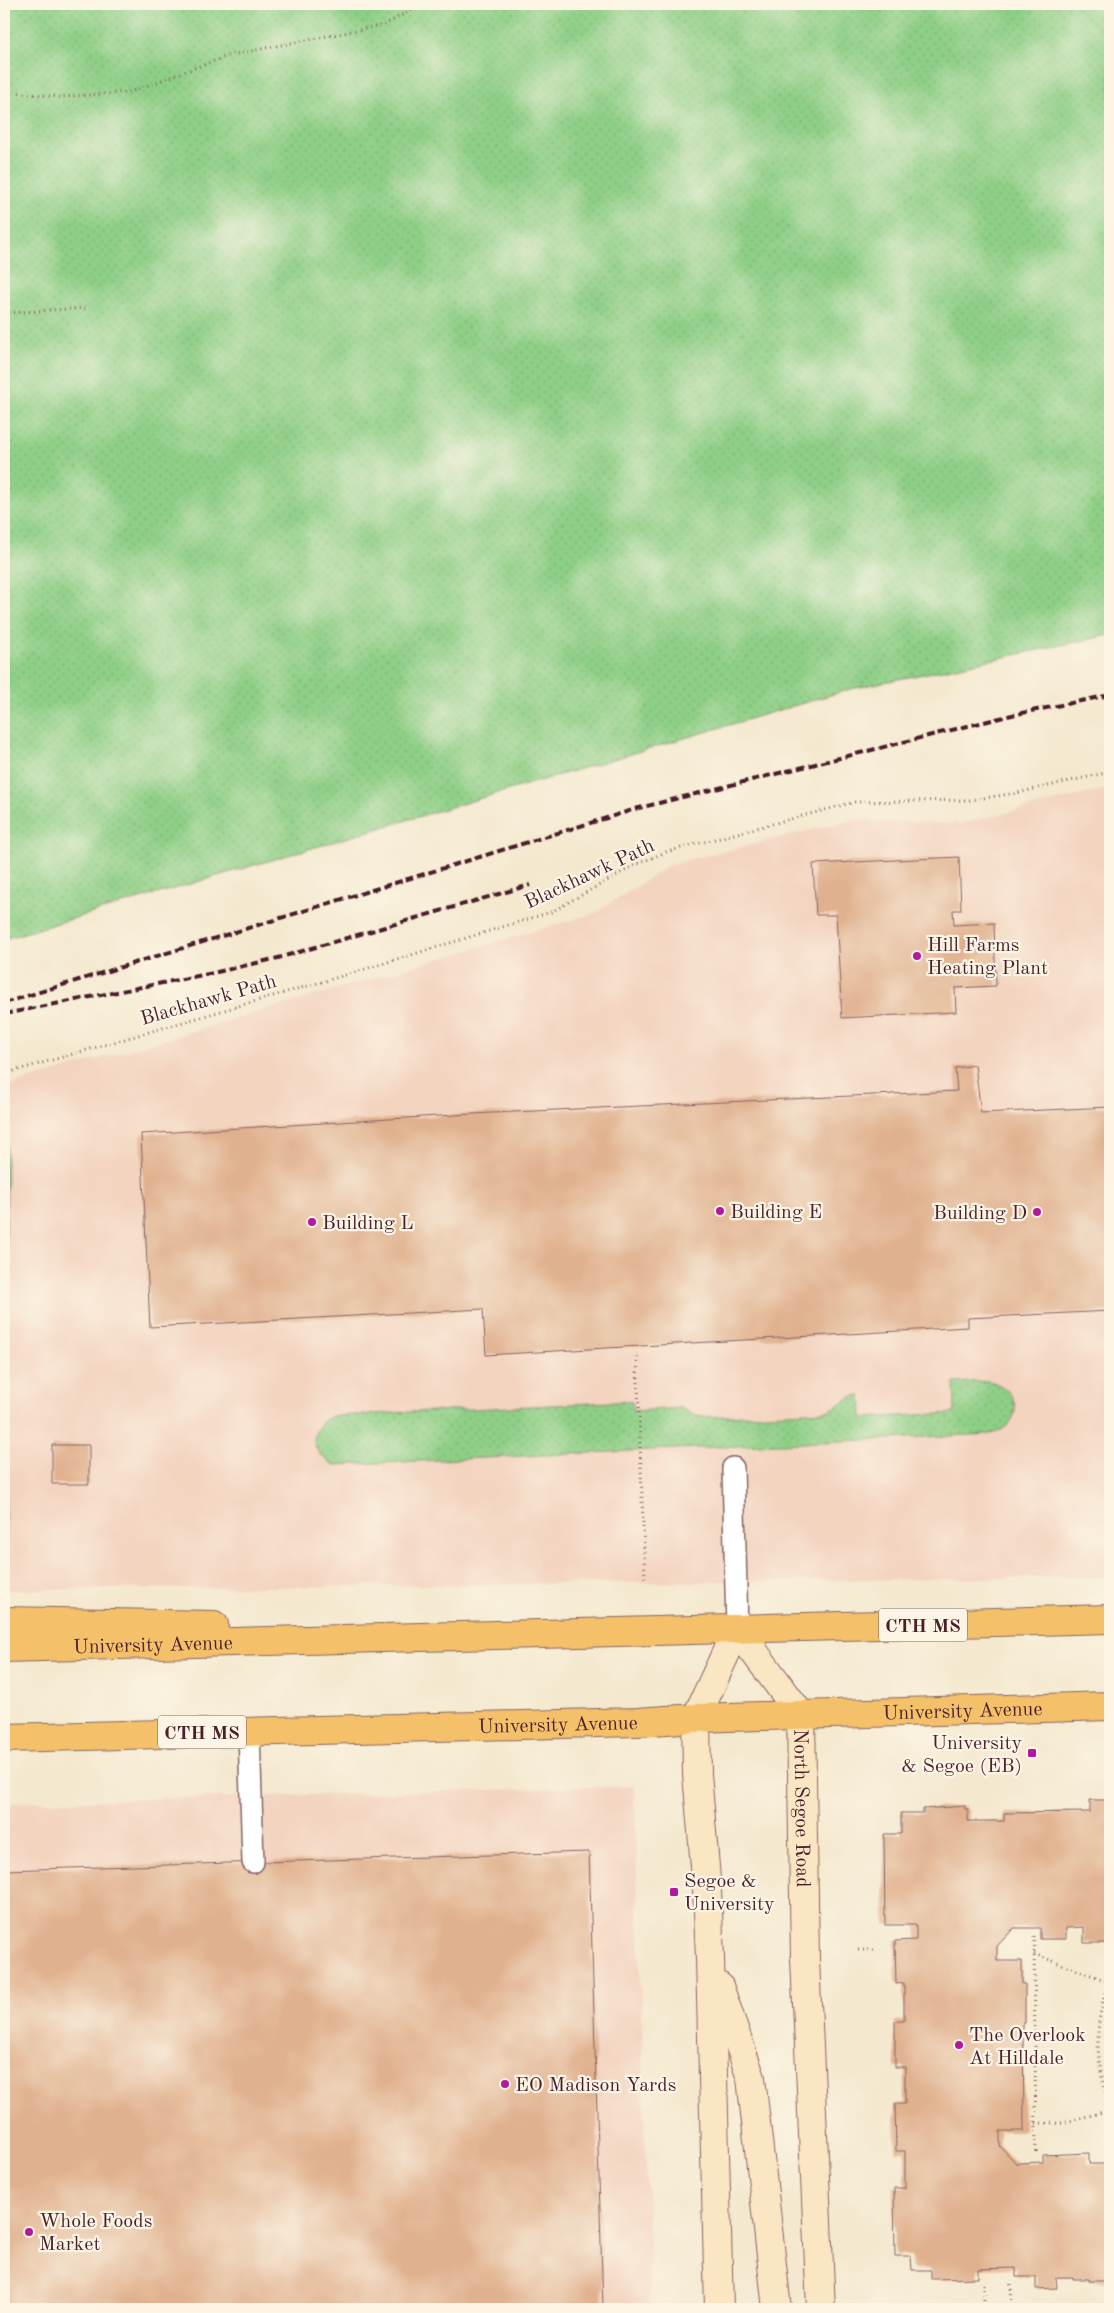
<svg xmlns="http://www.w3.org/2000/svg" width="1114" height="2313" font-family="'Old Standard TT',serif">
  <defs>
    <pattern id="grass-dots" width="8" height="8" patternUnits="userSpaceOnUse" patternTransform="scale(1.25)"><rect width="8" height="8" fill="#8ecf86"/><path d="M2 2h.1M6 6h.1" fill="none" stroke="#7cb174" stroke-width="1.8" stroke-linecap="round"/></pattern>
  </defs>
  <rect width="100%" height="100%" fill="#fcf5e5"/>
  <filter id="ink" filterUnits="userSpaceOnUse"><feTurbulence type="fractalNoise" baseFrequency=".02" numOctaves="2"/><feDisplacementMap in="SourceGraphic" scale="10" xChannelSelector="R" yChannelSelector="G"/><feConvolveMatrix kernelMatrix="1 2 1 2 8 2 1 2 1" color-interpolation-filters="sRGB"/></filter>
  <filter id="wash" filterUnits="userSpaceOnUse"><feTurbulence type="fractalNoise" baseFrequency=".0096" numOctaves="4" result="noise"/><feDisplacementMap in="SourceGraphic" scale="20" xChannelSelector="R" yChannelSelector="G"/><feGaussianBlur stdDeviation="1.12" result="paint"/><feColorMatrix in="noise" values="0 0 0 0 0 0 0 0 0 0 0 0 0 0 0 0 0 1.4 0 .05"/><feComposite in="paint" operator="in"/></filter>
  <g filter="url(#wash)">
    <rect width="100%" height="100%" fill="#f4e8ce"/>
    <path fill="#f3d4bf" d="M1110 788V1577L5 1590 7 1086 595 913 671 864 852 820 960 824Z
      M634 1786 651 2309H4V1803Z"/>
    <path fill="url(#grass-dots)" stroke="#6c7758" d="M4 4H1110V635L851 689 4 939Z
      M7 1086 5 1590H4V1088Z
      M988 1381C1022 1388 1025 1425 991 1434L335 1465C310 1454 306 1429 332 1416L632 1401 633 1411 681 1408 695 1416 706 1417 826 1411C839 1407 848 1395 861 1395L862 1418 955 1413 954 1383Z"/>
    <g id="blocks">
      <path fill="#e0b18e" d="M959 857 961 910H953L954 925 994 923 996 986 955 988 956 1012 842 1018 836 915H816L813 864Z
        M975 1065 981 1113 1110 1107V1311L968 1318V1327L486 1355 483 1309 150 1327 141 1134 472 1114 957 1091 955 1068Z
        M52 1445H89V1484H52Z
        M1090 1800H1110V1943H1084V1927L1066 1928V1939H1040V1928H1014L997 1946V1961H1022V1984H1025V2023H1023L1024 2131H1000V2146L1016 2163 1043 2162V2155L1089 2153V2164H1107V2162H1110V2281H1089V2279H1073V2277H1056L1057 2288 1036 2289V2277H1016V2268L978 2269V2278L931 2279V2270H912L911 2256H895L894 2188H905V2151H896L895 2104H905V2067H895V2021H904V1983L896 1984 895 1941 916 1940V1925H885L884 1834H901V1813H923V1809L965 1806V1809H968V1821H1004V1813L1090 1812Z
        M589 1852 603 2309H4V1870Z"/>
    </g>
  </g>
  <g filter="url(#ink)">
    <use href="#blocks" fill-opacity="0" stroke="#866564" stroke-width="1"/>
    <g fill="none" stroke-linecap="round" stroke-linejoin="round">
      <g stroke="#866564" stroke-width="24">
        <path id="lane" d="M733 1468 737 1629
          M249 1731 253 1862"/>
      </g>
      <g stroke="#866564" stroke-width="30">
        <g id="secondary">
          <path d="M719 1986 751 2078 777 2309"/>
          <path id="s1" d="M719 2309 710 1958 707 1890 697 1774 696 1718 737 1629 801 1715 805 1959 821 2309"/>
        </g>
      </g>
      <g stroke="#866564" stroke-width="30">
        <g id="primary">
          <path d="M4 1621 214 1625"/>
          <path id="s2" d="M4 1648 1110 1619"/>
          <path id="s3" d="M4 1738 637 1722 696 1718 1110 1706"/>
        </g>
      </g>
      <path stroke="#866564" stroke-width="3" stroke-dasharray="1 4" stroke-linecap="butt" d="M4 91 60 97 130 92 230 55 384 25 422 4
        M4 313 85 308
        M4 1074 349 974 551 912 637 864 666 852 855 802 970 800 1017 793 1110 772
        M637 1357 645 1579
        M1034 1936 1036 2155
        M858 1950H878
        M1034 1954 1110 1982
        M1110 1978C1093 2024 1095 2060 1110 2107
        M1036 2123H1062L1110 2110
        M984 2284V2309
        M1011 2284 1012 2309"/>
      <use href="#lane" stroke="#fff" stroke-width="21"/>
      <use href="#secondary" stroke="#fbe6c4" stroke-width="28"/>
      <use href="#primary" stroke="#f4c16b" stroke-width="28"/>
      <path stroke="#4a1f2b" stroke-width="4" stroke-dasharray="8 4" stroke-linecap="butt" d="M4 1003 639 808 1012 715 1110 695
        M4 1014 213 973 278 958 530 885"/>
    </g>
  </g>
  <g fill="#b5179e" stroke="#fcf5e5" stroke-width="2">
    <circle cx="917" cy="956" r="5"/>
    <circle cx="720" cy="1211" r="5"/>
    <circle cx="1037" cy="1212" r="5"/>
    <circle cx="312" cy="1222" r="5"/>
    <rect x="1027" y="1748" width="10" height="10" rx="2.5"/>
    <rect x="669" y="1887" width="10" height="10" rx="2.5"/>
    <circle cx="959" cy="2045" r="5"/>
    <circle cx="505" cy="2084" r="5"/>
    <circle cx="29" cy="2232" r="5"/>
  </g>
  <g text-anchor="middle" stroke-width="4.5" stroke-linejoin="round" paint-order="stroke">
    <g fill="#fcf5e5" stroke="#7f5f63" stroke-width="1">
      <rect x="879" y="1608.5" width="88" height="33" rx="4"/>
      <rect x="158" y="1715.5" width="88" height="33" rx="4"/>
    </g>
    <g font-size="19" font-weight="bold" fill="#4a1f2b">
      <text x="923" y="1632">CTH MS</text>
      <text x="202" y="1739">CTH MS</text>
    </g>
    <g font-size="20" fill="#4a1f2b" stroke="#fcf5e5">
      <text transform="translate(589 873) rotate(-25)" y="7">Blackhawk Path</text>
      <text transform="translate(208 999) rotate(-16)" y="7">Blackhawk Path</text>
      <text dy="7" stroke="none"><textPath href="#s2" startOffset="149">University Avenue</textPath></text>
      <text dy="7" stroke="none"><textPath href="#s3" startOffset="959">University Avenue</textPath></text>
      <text dy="7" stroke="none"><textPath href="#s3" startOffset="554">University Avenue</textPath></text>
      <text dy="7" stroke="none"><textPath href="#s1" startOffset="890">North Segoe Road</textPath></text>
    </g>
    <g font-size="20" fill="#4a1f2b" stroke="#fcf5e5" text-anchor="start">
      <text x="927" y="951">Hill Farms<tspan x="927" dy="23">Heating Plant</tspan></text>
      <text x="730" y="1218">Building E</text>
      <text x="1027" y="1219" text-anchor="end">Building D</text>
      <text x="322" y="1229">Building L</text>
      <text x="1022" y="1749" text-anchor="end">University<tspan x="1022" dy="23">&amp; Segoe (EB)</tspan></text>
      <text x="684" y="1887">Segoe &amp;<tspan x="684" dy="23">University</tspan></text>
      <text x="969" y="2041">The Overlook<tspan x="969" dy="23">At Hilldale</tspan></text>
      <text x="515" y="2091">EO Madison Yards</text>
      <text x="39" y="2227">Whole Foods<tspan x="39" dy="23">Market</tspan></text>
    </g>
  </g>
  <rect width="1114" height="2313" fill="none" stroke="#fcf5e5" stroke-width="20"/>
</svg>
